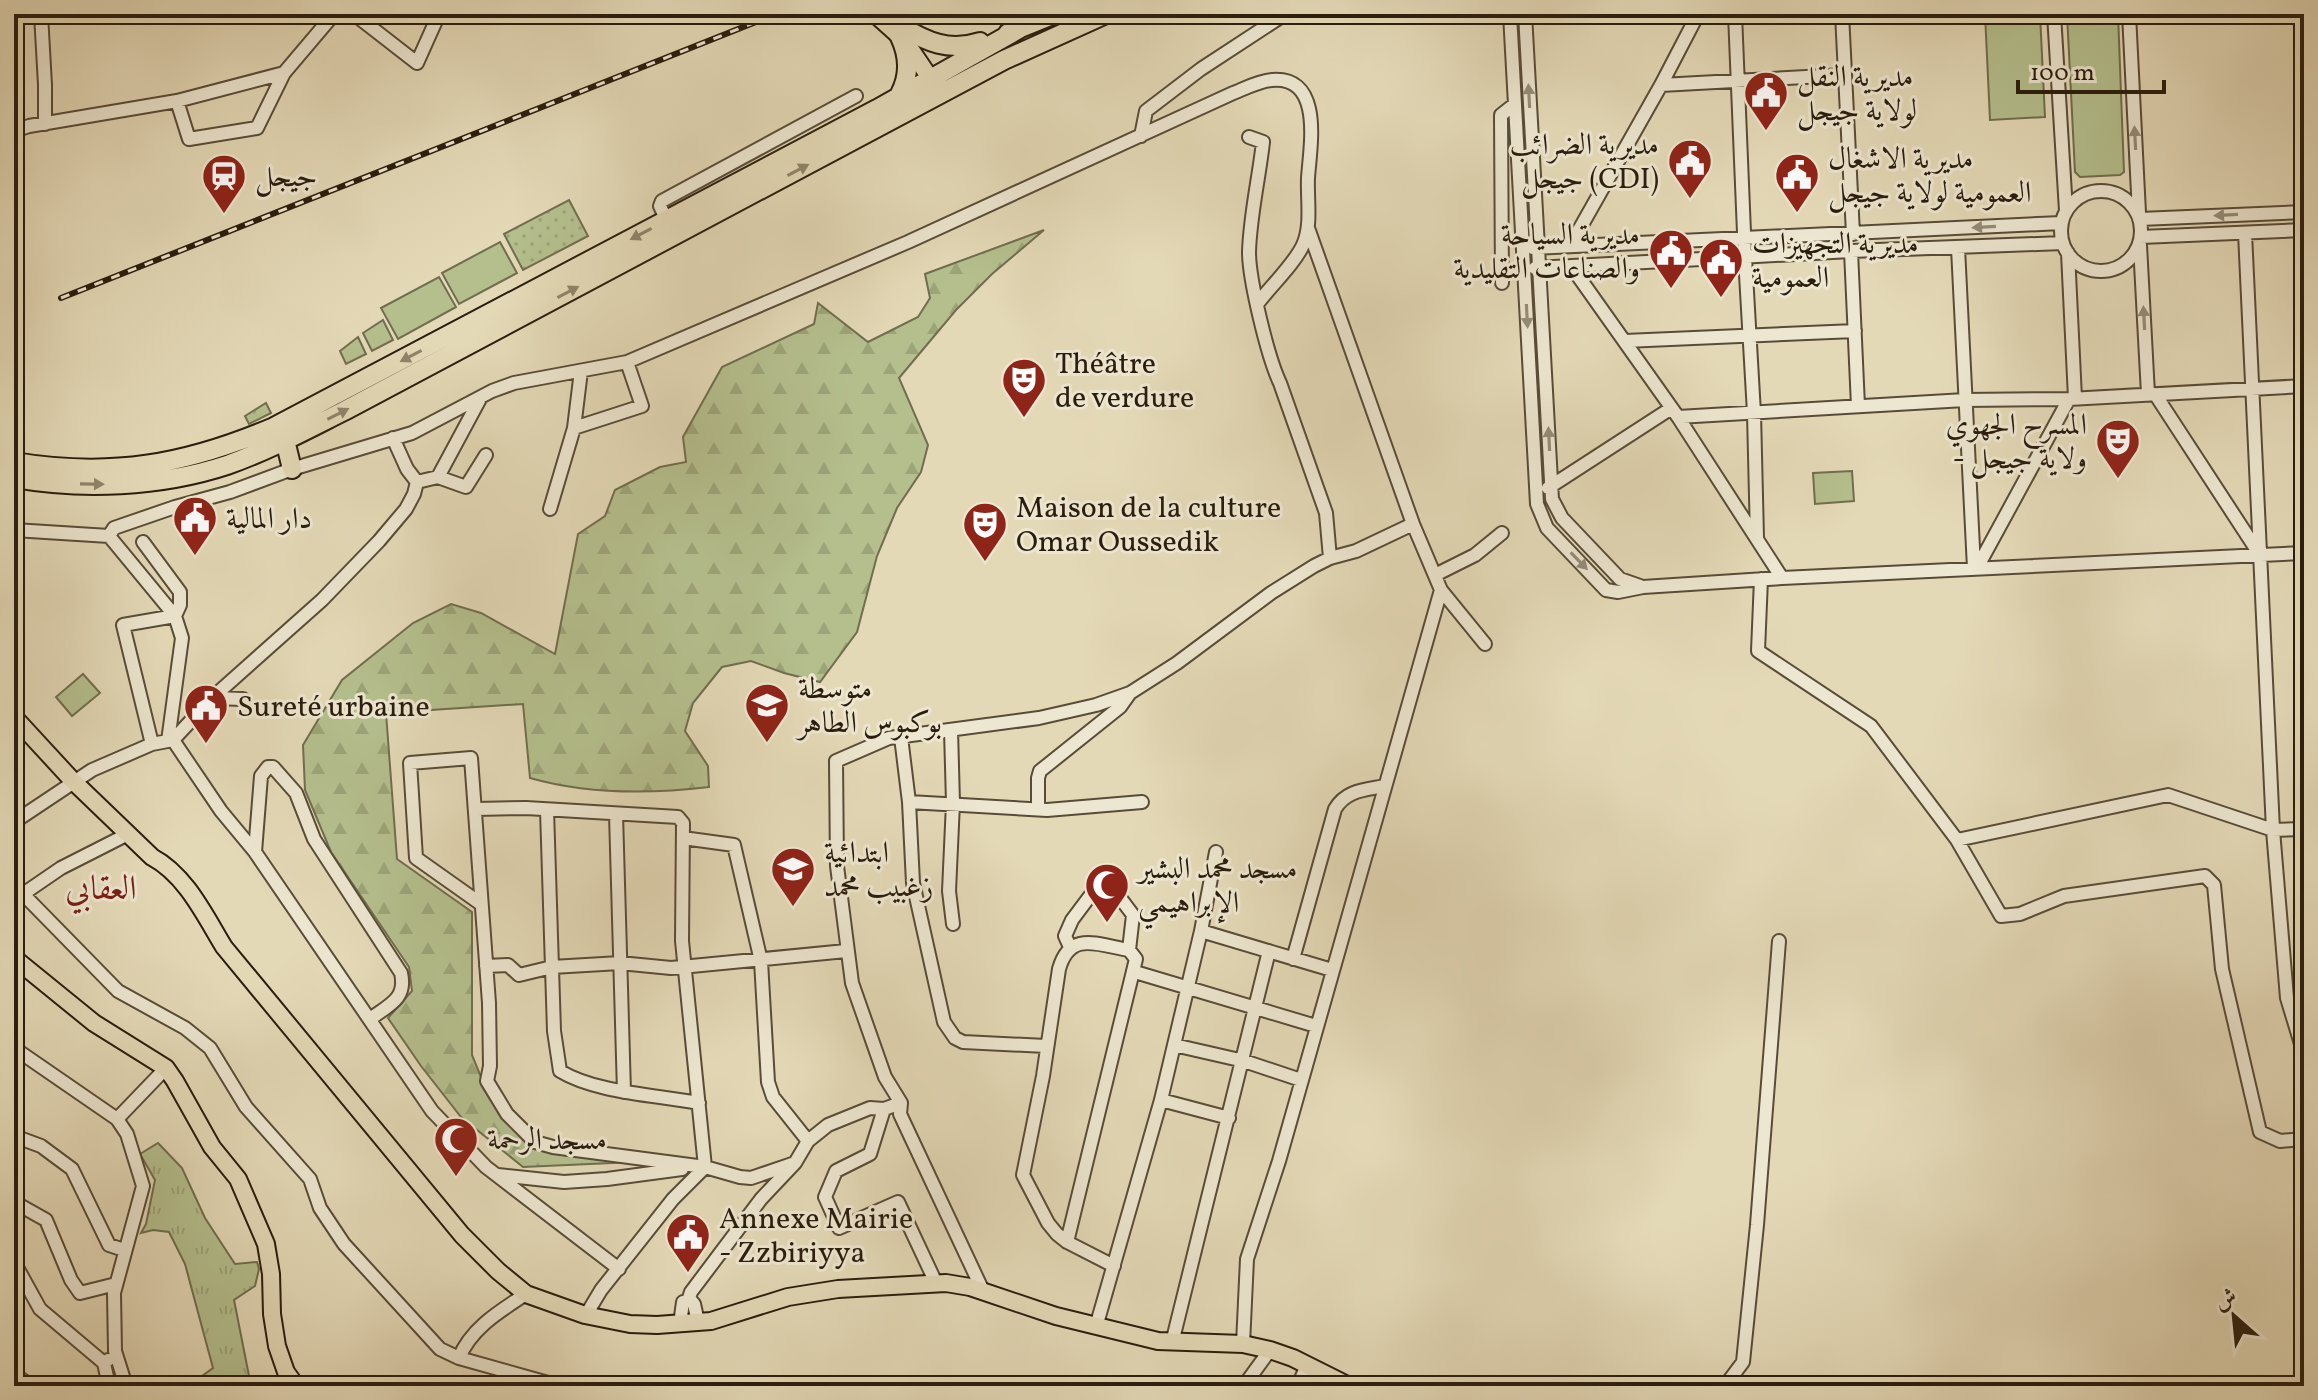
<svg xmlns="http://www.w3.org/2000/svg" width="2318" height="1400" font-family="Vollkorn,Amiri,serif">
  <defs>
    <pattern id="grass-tufts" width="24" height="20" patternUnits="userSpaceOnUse" patternTransform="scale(2)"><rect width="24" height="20" fill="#b5bf8e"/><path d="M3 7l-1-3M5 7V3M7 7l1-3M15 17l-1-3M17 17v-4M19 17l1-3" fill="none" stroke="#9ca479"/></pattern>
    <pattern id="forest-firs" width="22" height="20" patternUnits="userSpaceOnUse" patternTransform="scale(2)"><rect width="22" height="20" fill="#b5bf8e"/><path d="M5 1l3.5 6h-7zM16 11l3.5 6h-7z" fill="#9ca479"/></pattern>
    <pattern id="park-dots" width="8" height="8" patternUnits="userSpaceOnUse" patternTransform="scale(2)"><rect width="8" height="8" fill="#b5bf8e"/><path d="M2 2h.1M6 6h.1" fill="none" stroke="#9ca479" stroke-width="1.8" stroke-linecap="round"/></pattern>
  </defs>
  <rect width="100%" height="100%" fill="#e4d9b7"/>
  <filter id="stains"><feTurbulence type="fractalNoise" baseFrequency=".0025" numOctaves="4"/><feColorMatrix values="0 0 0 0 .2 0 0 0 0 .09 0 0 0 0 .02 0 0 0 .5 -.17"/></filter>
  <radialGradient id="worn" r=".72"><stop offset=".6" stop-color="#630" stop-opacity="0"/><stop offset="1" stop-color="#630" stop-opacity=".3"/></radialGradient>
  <path fill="url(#grass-tufts)" stroke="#706e4e" stroke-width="2" d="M383 320 393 340 372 351 363 333Z
    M358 337 366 354 346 364 340 351Z
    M266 403 271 413 249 424 245 416Z
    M158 1143 182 1168 205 1218 235 1264 257 1262 259 1269 255 1286 234 1300 251 1386H208L202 1376 213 1368 185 1264 169 1232 153 1230 141 1233 146 1224 155 1180 140 1154Z"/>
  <path fill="url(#forest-firs)" stroke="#706e4e" stroke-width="2" d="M1044 230 992 274 956 310 899 378 928 445 921 472 897 508 877 556 857 632 820 682 784 673 751 661 722 667 693 703 685 731 708 766 709 787C651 794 586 794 530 778L523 704 386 713 397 859 472 912V1055L485 1087 530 1148 635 1162 523 1167 461 1117 421 1066 388 1018 412 991 409 967 331 852 305 790 303 745 342 680 413 623 451 604 481 613 555 654 578 534 605 516 615 490 660 467 686 462 683 437 722 367 814 324 818 303 868 342 918 317 930 298 925 274Z"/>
  <path fill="url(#park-dots)" stroke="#706e4e" stroke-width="2" d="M569 200 588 236 523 270 504 234Z"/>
  <path fill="#b5bf8e" stroke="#706e4e" stroke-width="2" d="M1985 14H2040L2045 117 1990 120Z
    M2067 14H2118L2124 172 2120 175 2080 177 2075 172Z
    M500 242 517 273 459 304 442 273Z
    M439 277 456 307 398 339 381 308Z
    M1852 471 1854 501 1815 504 1813 473Z
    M83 674 100 693 72 716 56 697Z"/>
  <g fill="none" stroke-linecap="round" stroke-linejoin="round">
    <g stroke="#584c38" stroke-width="16">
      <path id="minor" d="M41 14 45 85V124
        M354 14 417 63 439 14
        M1510 14 1537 504 1547 528 1606 590 1618 592 1643 587 1782 578
        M1525 14 1552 499 1562 518 1620 579 1640 586
        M1735 14 1745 257 1754 413 1757 538
        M1842 14 1853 234
        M2054 14 2066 211
        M2129 14 2139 213
        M483 16 489 14
        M1661 85 1843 75
        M177 101 189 139 257 128 284 73 334 14
        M14 131 29 126 177 101 284 73
        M1141 136 1146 111 1201 69 1285 14
        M1249 137 1263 142C1259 178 1250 216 1249 252 1249 280 1268 358 1280 383L1326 513 1330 558
        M2061 231a40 40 0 1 1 80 0a40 40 0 1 1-80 0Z
        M2140 219 2304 212
        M667 221 660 206 662 201 856 96
        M2245 233 2273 830 2287 998 2304 1054
        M2141 237 2304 230
        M2140 245 2148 394
        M1570 246 1661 85 1698 14
        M1533 248 2061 223
        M1958 248 1974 568
        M1851 251 1858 406
        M2068 253 2075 398
        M1571 266 1678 417 1782 578 2304 553
        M1535 268 1851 251 2063 243
        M1502 283 1501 115 1515 104
        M1625 341 1855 331
        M2155 394 2258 552
        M1678 417 1965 400 2069 399 2304 386
        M574 428 642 406 627 362
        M438 477 466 487 486 455
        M417 482 438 477 481 397
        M1548 488 1670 409
        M550 509 574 428 581 371
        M14 530 109 536 175 616 182 638 168 741
        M109 536 114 528 175 507 230 492 292 469 412 433 492 391 514 383 627 362 908 242 1231 94C1244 89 1258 81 1272 80 1324 76 1310 147 1308 178 1307 200 1312 225 1303 245 1295 263 1271 286 1258 303
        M143 542 180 592V605L175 616
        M1977 568 2069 399
        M1435 575 1475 555 1502 533
        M1761 579 1758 651 1871 726 1957 840 2168 795 2273 830 2304 829
        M1441 590 1485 644
        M212 698 243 699
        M951 730 953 803 949 891 953 924
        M901 737 909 802 913 883 944 1022 955 1038 963 1042 1046 1046
        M173 740 221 811 255 852 432 1111 486 1167 619 1269
        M152 744 123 625 175 616
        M909 802 1047 810 1142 802
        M476 809 526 808 678 817 683 823 682 941 705 1167
        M1038 809V778L1040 771 1120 707 1130 693
        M547 810 554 1031 560 1071C596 1093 657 1095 699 1103
        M616 814 624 1092
        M14 822 92 770 152 744 173 740 212 698 322 600 379 541 406 509 414 494 417 482 407 469 393 438
        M128 834 61 868 23 894 118 991 185 1028 210 1048 246 1107 310 1179 320 1208 344 1244 440 1349 459 1358 559 1386
        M683 838 734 845 761 961 768 1082 773 1097 808 1141
        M1957 840 2001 916 2020 914 2064 896 2205 876 2214 885 2222 969 2260 1132 2280 1141 2304 1139
        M255 852 261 776 268 767H273L296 793 314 839 401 973C407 999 389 1005 370 1019
        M481 904 416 858 410 763 471 758 489 1003 490 1066 487 1081 507 1114 535 1142 553 1147 705 1167 740 1177 751 1178 795 1163
        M1201 931 1216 852
        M1070 947 1065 936 1072 920 1090 896 1118 895 1133 915 1129 950
        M1293 959 1335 809C1346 790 1365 790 1385 786
        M486 966 508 965 519 975 552 967 620 963 671 968 846 951
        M1135 972 1316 1026
        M1174 1045 1244 1061 1301 1080
        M14 1048 117 1119 127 1134 143 1186 114 1293 115 1351 126 1386
        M1161 1100 1229 1118
        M884 1109 870 1154 836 1171 825 1197 839 1228 898 1202 936 1283
        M117 1119 166 1068
        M14 1136 41 1146 72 1169 109 1245 124 1250
        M498 1175 564 1182 607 1179 682 1169
        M14 1202 46 1220 71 1280 80 1293 116 1284
        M1067 1242 1136 959 1129 950C1098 945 1070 930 1059 969L1043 1076 1023 1175 1048 1223 1057 1234 1067 1242 1114 1266
        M14 1262 40 1309 104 1363
        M983 1291 900 1114 901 1103 885 1077 852 983 837 866 836 761 889 738 1039 718 1096 705 1130 693 1177 663 1271 593 1314 566 1330 558 1356 551 1413 524
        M586 1315 601 1290 673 1199 705 1167
        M698 1322 694 1304 689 1298 691 1292 761 1199 795 1163 808 1141 828 1125 870 1108 884 1109 901 1103
        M680 1324 683 1302
        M1096 1327 1161 1100 1201 931 1332 970
        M1172 1343 1269 951
        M1243 1344 1247 1259 1279 1161 1441 590 1413 524 1308 228
        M459 1358C471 1328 500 1311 526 1294
        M108 1360 104 1363 109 1386
        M14 1374 31 1386
        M1241 1386 1246 1383 1270 1350
        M1298 1386 1307 1365
        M1725 1386 1743 1362 1757 1225 1779 941"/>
    </g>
    <g stroke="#2a1d0d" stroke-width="20">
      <path id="major" d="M875 14 905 41 928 75 939 84
        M14 717 73 781 152 857C186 875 205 916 224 947L462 1235 498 1271 526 1294 585 1315 630 1324 657 1325 711 1321 788 1297 838 1289 946 1283 970 1287 1056 1316 1158 1341 1243 1344 1270 1350 1293 1358 1349 1386
        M14 958 94 1023 166 1068 175 1081 212 1147 238 1179 266 1244 271 1274 272 1314 277 1346 286 1372 296 1386"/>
    </g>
    <g stroke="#2a1d0d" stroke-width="22">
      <path id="highway" d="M900 26C927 42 949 52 980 42
        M1008 33 1055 14
        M900 37C909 56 910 75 900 94
        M285 440 292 469
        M14 462C110 478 185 465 274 427L877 109 1019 29
        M14 478C82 490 160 487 227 465 267 451 306 430 344 411L1004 60 1106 14"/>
    </g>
    <use href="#minor" stroke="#ede6d0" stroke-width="12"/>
    <use href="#major" stroke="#e4d9b7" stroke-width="16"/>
    <use href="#highway" stroke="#e4d9b7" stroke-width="18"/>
    <g stroke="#2a1d0d" stroke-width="6">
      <path id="rail" d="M61 298 776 14"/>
    </g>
    <use href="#rail" stroke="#ede6d0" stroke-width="3" stroke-dasharray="9" stroke-linecap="butt"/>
  </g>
  <defs><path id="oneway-solid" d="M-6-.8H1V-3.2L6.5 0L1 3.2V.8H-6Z" transform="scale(2)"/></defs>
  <g fill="#958c78">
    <use href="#oneway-solid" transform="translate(1529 96) rotate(-93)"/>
    <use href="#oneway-solid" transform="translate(2135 138) rotate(-93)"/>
    <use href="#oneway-solid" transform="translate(2226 215) rotate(177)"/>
    <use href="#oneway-solid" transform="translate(1984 227) rotate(177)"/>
    <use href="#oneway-solid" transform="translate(1527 316) rotate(87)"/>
    <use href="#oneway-solid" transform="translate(2144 318) rotate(-93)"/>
    <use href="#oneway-solid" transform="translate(1549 439) rotate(-93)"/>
    <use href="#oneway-solid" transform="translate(1579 561) rotate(46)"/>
  </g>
  <g fill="#90846a">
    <use href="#oneway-solid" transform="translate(798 170) rotate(-28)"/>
    <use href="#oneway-solid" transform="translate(641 234) rotate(152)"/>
    <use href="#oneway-solid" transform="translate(568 292) rotate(-28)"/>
    <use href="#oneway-solid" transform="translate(411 356) rotate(152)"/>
    <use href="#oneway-solid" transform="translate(338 414) rotate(-27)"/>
    <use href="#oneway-solid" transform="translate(92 484) rotate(1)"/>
  </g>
  <defs>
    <g id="civic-pin" transform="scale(2.3)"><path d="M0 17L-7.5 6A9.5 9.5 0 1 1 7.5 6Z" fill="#8f2418" stroke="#ede6d0"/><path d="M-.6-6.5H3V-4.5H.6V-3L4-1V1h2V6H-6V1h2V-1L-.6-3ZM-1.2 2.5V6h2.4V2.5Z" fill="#fff"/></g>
    <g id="station-pin" transform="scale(2.3)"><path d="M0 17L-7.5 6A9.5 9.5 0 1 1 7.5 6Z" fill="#8f2418" stroke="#ede6d0"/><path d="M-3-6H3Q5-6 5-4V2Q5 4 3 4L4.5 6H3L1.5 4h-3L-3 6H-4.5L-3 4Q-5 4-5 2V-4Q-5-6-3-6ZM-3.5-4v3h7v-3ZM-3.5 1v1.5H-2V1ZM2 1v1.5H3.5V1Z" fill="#fff"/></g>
    <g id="theatre-pin" transform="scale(2.3)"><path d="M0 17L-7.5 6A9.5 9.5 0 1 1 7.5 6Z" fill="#8f2418" stroke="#ede6d0"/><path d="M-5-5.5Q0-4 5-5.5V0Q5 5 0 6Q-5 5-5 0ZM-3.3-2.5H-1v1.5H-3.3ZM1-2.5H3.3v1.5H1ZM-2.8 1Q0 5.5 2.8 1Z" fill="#fff"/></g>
    <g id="school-pin" transform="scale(2.3)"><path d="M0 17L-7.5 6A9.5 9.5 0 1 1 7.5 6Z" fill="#8f2418" stroke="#ede6d0"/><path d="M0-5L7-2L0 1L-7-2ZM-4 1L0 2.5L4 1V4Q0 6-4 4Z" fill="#fff"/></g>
    <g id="mosque-pin" transform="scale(2.3)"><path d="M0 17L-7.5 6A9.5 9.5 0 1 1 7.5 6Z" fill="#8f2418" stroke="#ede6d0"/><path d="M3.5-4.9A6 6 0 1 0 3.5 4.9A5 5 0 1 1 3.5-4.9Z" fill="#fff"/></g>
  </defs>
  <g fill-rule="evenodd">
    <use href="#civic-pin" x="1766" y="93"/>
    <use href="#civic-pin" x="1690" y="161"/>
    <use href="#civic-pin" x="1797" y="175"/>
    <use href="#station-pin" x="224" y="176"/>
    <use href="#civic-pin" x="1671" y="251"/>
    <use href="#civic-pin" x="1721" y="260"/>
    <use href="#theatre-pin" x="1024" y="380"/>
    <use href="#theatre-pin" x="2118" y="441"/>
    <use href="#civic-pin" x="195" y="518"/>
    <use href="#theatre-pin" x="985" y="524"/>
    <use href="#school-pin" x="767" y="705"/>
    <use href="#civic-pin" x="206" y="706"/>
    <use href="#school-pin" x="793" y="869"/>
    <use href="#mosque-pin" x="1107" y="885"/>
    <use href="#mosque-pin" x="456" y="1139"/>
    <use href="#civic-pin" x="688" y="1235"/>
  </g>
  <g text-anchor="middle" stroke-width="6" stroke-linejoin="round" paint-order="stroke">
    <g font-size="30" fill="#2a1d0d" stroke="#ede6d0" text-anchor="start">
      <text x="1797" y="86">مديرية النقل<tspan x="1797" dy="34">لولاية جيجل</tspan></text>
      <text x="1659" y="154" text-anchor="end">مديرية الضرائب<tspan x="1659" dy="34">جيجل (CDI)</tspan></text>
      <text x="1828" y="168">مديرية الاشغال<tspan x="1828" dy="34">العمومية لولاية جيجل</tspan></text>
      <text x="255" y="186">جيجل</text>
      <text x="1640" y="244" text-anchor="end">مديرية السياحة<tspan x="1640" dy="34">والصناعات التقليدية</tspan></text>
      <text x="1752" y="253">مديرية التجهيزات<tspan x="1752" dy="34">العمومية</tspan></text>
      <text x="1055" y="373">Théâtre<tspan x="1055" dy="34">de verdure</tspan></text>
      <text x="2087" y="434" text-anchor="end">المسرح الجهوي<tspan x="2087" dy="34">- ولاية جيجل</tspan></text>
      <text x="1016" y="517">Maison de la culture<tspan x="1016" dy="34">Omar Oussedik</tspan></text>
      <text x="226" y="528">دار المالية</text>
      <text x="798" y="698">متوسطة<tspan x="798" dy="34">بوكبوس الطاهر</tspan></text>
      <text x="237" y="716">Sureté urbaine</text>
      <text x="824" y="862">ابتدائية<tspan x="824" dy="34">زغبيب محمد</tspan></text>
      <text x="1138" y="878">مسجد محمد البشير<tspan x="1138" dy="34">الإبراهيمي</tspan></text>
      <text x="487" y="1149">مسجد الرحمة</text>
      <text x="719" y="1228">Annexe Mairie<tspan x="719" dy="34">- Zzbiriyya</tspan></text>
    </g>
    <g font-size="34" fill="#7a1f14" stroke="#ede6d0">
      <text x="101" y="899">العقابي</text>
    </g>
  </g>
  <rect width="2318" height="1400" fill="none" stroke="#e4d9b7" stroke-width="48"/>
  <rect x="16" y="16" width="2286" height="1368" fill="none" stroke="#2a1d0d" stroke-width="4"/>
  <rect x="24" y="24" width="2270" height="1352" fill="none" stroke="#2a1d0d" stroke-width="2"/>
  <g transform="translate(2234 1316) rotate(333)" stroke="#ede6d0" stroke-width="6" paint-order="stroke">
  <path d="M0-6L14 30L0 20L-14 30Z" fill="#2a1d0d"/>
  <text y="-12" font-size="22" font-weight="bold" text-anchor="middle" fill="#2a1d0d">ش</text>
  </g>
  <path d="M2018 80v12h146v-12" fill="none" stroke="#2a1d0d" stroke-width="4"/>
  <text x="2030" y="80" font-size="24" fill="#2a1d0d" stroke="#ede6d0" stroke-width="6" paint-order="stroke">100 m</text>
  <rect width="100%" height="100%" filter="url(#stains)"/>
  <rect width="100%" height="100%" fill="url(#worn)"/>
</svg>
